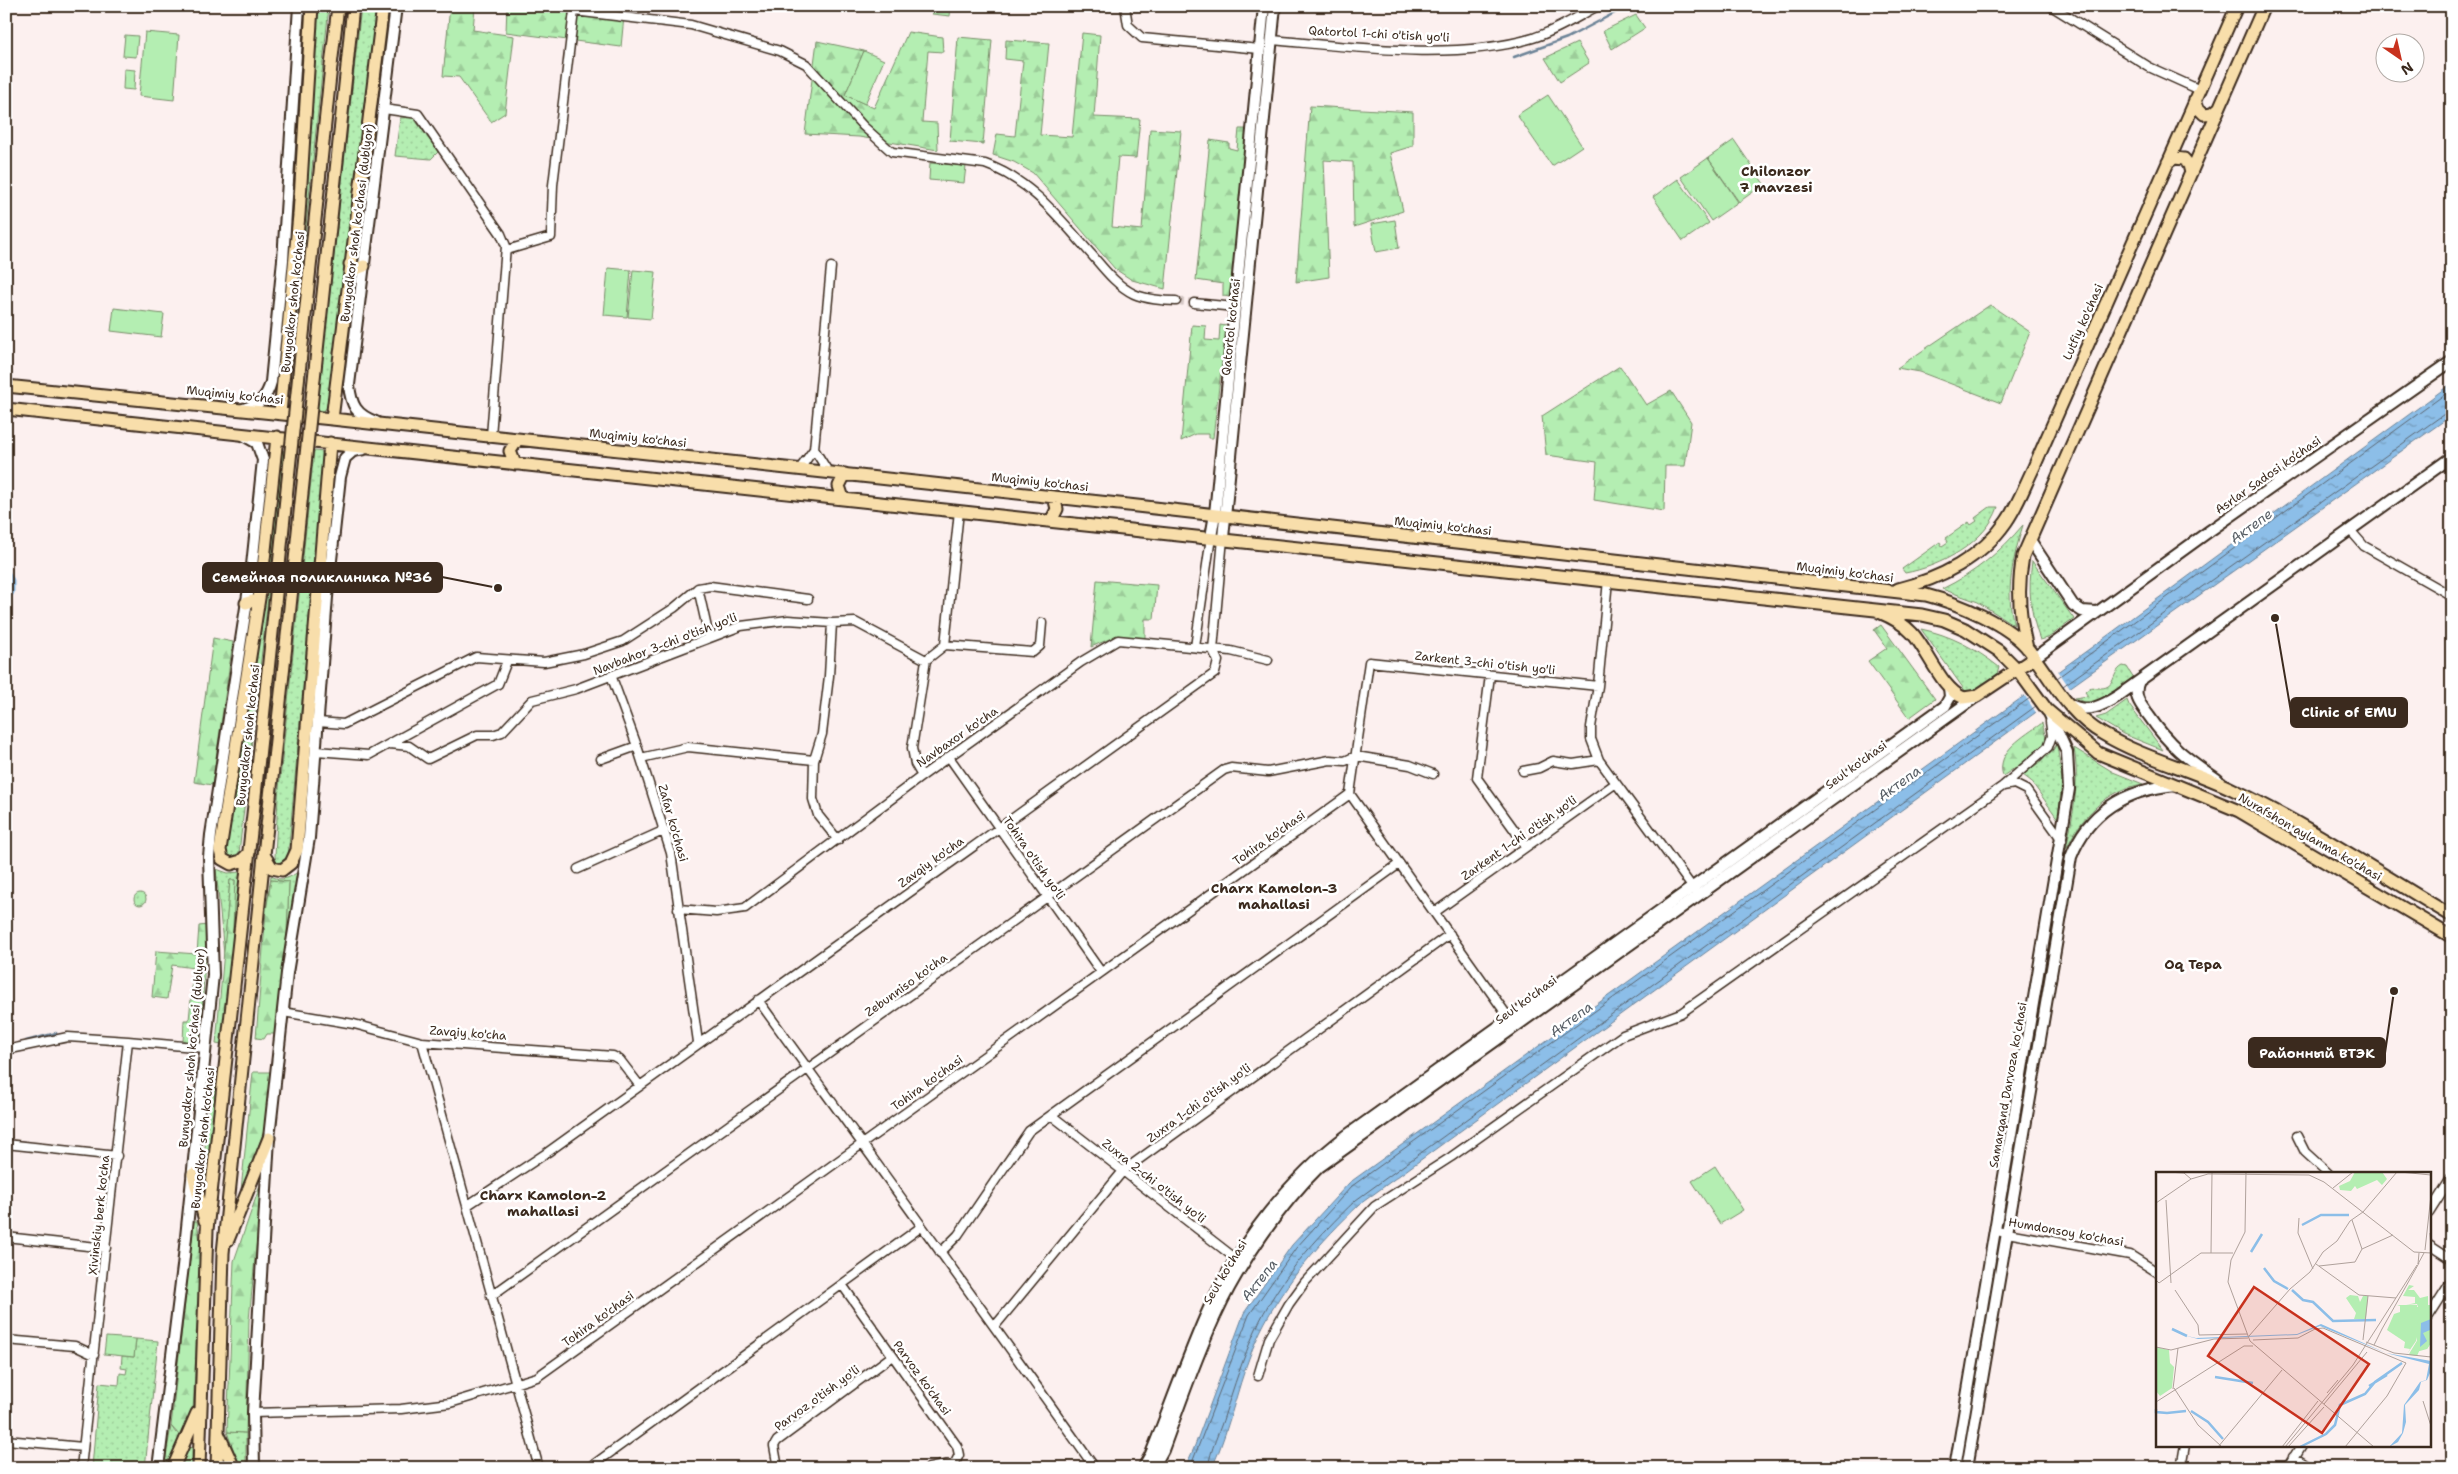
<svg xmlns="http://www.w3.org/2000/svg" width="2458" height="1474" font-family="'Shantell Sans',sans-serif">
  <defs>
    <pattern id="grass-dots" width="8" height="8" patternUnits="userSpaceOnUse" patternTransform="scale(1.25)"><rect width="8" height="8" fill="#b4eeb2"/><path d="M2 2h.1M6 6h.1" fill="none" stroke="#9ccc99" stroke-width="1.8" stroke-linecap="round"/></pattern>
    <pattern id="forest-firs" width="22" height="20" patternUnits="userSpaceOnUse" patternTransform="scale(1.25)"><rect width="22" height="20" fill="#b4eeb2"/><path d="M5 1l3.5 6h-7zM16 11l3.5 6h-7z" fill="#9ccc99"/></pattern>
    <pattern id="water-ripples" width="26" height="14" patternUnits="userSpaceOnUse" patternTransform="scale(1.25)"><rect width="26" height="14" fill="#8cbee8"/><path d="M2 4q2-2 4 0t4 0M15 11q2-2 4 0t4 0" fill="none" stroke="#749bbb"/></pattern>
  </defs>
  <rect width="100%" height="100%" fill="#fcf0ef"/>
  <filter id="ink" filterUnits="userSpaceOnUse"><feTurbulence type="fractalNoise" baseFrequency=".02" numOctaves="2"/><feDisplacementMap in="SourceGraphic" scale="10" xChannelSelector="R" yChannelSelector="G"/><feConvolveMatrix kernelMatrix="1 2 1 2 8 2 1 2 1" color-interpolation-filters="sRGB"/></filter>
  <g filter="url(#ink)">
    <path fill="url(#grass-dots)" stroke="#788c68" d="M317 6H329L287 408 285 403 303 226Z
      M361 6H378L330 401 329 406 322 412 317 411Z
      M413 117 438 152 431 159 395 156 400 118Z
      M285 449 239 853 231 858 225 852 268 573 281 454Z
      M314 451 324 452 288 857 280 864 276 862 275 856 278 798Z
      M1990 507H1998C1986 543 1939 567 1905 573L1902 569 1940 542 1942 546 1948 542 1946 538 1969 522 1971 525 1977 521 1975 518Z
      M2023 525C2013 559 2005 590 2014 625L1978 602 1942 589C1975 573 2000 552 2023 525Z
      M2032 561 2074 619 2048 638 2040 640C2030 613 2028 589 2032 561Z
      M1921 629C1950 635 1975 648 1999 667L1997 675 1973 692H1966Z
      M2123 666 2127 667 2134 678 2096 703 2089 704 2074 698 2088 696 2085 692 2091 687C2119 693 2109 673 2123 666Z
      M2127 700 2129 705 2163 750 2123 734 2096 718 2106 715Z
      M2057 744 2062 781 2058 819 2031 781 2023 775 2051 753Z
      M2074 748 2113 772 2143 784C2106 790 2081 817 2066 849 2073 815 2080 783 2074 748Z
      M216 869 228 873 240 872 232 952 235 880H230L224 955Z
      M299 871 287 932 289 882 271 880 266 911 271 876C282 882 290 878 299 871Z
      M134 899a6 6 0 1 1 12 0a6 6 0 1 1-12 0Z
      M136 1339 158 1341 145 1468H92L99 1383 119 1385 120 1373 126 1374 127 1369 121 1368 122 1356 134 1357Z
      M193 1412 170 1468H164L171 1426 176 1433Z
      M227 1432 246 1433V1468H240Z
      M189 1445 192 1448V1468H179Z"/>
    <path fill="url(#forest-firs)" stroke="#788c68" d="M450 6H475L473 30 514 36 505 113 491 122 459 77 443 76Z
      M507 6H625L621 47 506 32Z
      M933 6H951L950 16 932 14Z
      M1636 15 1645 28 1612 49 1603 31Z
      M908 32 942 37 943 52 928 51 922 122 937 123 938 150 859 137 805 134 817 41 864 51 845 95 874 108Z
      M1082 33 1100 35 1094 117 1140 119 1136 158 1118 157 1112 227 1142 230 1150 129 1181 131 1165 289 1132 280 1115 269 1033 173 1014 162 993 155 997 134 1015 136 1023 61 1005 59 1006 40 1049 43 1040 135 1072 137Z
      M958 37 992 40 983 144 950 141Z
      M1577 43 1589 63 1560 82 1545 58Z
      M1310 106 1413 112V146L1390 153 1403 211 1354 227 1353 162 1324 160 1329 277 1296 282Z
      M1239 129H1246L1231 297 1223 296V284L1196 280 1210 140 1229 143V148L1237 150Z
      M1990 305 2030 332 2001 403 1920 372 1897 368Z
      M1192 325 1206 326 1205 340 1219 341 1220 325 1226 326 1213 438H1209V434H1196L1181 441Z
      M1620 366 1646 405 1671 391 1691 422 1685 466H1665L1664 511 1594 500 1597 462 1546 455 1542 416Z
      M1097 580 1157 585 1154 619H1145V638L1114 637 1091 647Z
      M1881 625 1935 699 1909 718 1868 661 1887 648 1874 630Z
      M213 638 233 642 212 785 194 782Z
      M2042 723 2047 742 2041 750 2003 776C1995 751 2025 736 2042 723Z
      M230 880H235L232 952 222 1045 216 1044Z
      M271 880 289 882 287 932 277 1034H267L264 1039 256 1038 266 911Z
      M207 925 200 1044 183 1042 184 1020H189L194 968 172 965 167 999 152 997 156 951 197 954 199 926Z
      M253 1072H272L267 1122 240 1200Z
      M211 1083 218 1084 207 1197 203 1169Z
      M263 1177 249 1320 246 1433 227 1432 234 1261Z
      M194 1221H197L201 1248 193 1412 180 1436 171 1426Z"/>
    <path fill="#b4eeb2" stroke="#788c68" d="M145 32 179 35 174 100 139 96Z
      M125 35 138 36 136 57 123 56Z
      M864 51 884 60 865 104 845 95Z
      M124 69 135 70 134 90 123 89Z
      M1548 95 1582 146 1552 166 1517 115Z
      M1734 140 1764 184 1739 202 1708 158Z
      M1708 158 1738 202 1711 221 1681 177Z
      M930 163 966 166 964 183 929 180Z
      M1678 179 1709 223 1683 241 1653 197Z
      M1395 220 1399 248 1376 252 1371 224Z
      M608 268 631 270 627 317 604 315Z
      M633 270 656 272 651 319 628 317Z
      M114 308 164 314 161 337 111 331Z
      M1715 1166 1743 1210 1720 1224 1692 1181Z
      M106 1337 136 1339 134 1357 104 1354Z"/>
    <path fill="url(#water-ripples)" stroke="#6c8397" d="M2452 383V415L2072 686 1360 1204C1321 1241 1284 1283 1260 1332 1239 1375 1232 1424 1212 1468H1185L1194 1448 1244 1313 1292 1245 1349 1183 2092 647Z"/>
    <path fill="#fcf0ef" d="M2057 669 2071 690 2037 714 2023 693Z"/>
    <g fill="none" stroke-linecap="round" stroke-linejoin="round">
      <path stroke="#5b656f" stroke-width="1" d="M2057 678 2452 389
        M2063 686 2447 412 2452 411
        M1190 1468 1249 1315 1296 1248 1352 1186 2030 698
        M1208 1468C1210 1450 1220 1431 1225 1414 1234 1386 1243 1358 1255 1331 1277 1281 1317 1237 1356 1200L2036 706"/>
      <path stroke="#6c8397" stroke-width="2.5" d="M1514 57 1567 38 1628 6
        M25 1045 26 1041 56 1033
        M6 1054 24 1050"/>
      <path stroke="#8cbee8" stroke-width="9" d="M6 574 10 581V592L6 595"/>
      <path stroke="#d5c8c5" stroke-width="8" stroke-dasharray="8 4" stroke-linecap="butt" d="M1176 301 1194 303"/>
      <g stroke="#3b2a1e" stroke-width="11">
        <path id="street" d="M1125 6 1128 25 1142 38 1260 49
          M2051 6 2149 67 2200 90
          M1272 40C1353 47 1455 61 1533 38 1556 31 1577 17 1598 6
          M384 109 418 114 501 234 506 246 491 436
          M507 250 551 237 553 185 574 11 691 25 780 51 806 64 863 126 892 152 985 164C1031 180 1061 220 1092 255 1104 269 1117 286 1134 294 1145 299 1164 301 1176 301
          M1194 303 1235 307
          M814 449 829 473
          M799 470 814 449 831 267
          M2350 530 2364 546 2452 596
          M1608 580 1598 686 1591 727V739L1599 760 1695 891
          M698 588 709 637
          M832 623 829 676 822 734 814 760 813 799 818 815 838 840
          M945 645 959 511
          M1195 647 1211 537
          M611 675 637 746 671 853 698 1042
          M1490 675 1477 778 1526 846
          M318 722 344 724 476 657 544 662 584 654 623 641 674 608 698 588 710 586 808 599
          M390 744 409 746 428 759 477 735H493L502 732 532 700 576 689 741 626 788 620 832 623 855 622 926 660 945 645 1033 652 1040 646 1042 623
          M316 751 369 755 498 684 507 661
          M949 757 1101 972
          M641 758 688 747 814 760
          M601 759 637 746
          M1523 771 1539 768 1553 761 1573 764 1599 760
          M922 776 915 764 912 748 926 660
          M2003 786 2014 784 2026 790 2062 840
          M578 869 665 830
          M678 909 716 912 745 908 922 776 1081 662 1118 640 1231 651 1268 660
          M1435 912 1616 783
          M758 1000C871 1156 984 1311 1095 1468
          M283 1012 354 1024 422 1042 613 1056 620 1060 640 1086
          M1509 1018 1350 794 1369 662 1598 686
          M422 1042 539 1468
          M6 1050 68 1037 128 1041
          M1051 1115 1240 1262
          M2297 1136 2305 1152 2328 1173
          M6 1144 117 1156
          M468 1205 548 1152 1215 673 1218 661 1213 650 1223 538
          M2429 1213 2452 1177
          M1996 1231 2130 1255 2157 1272
          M6 1237 106 1248
          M2429 1245 2452 1260
          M940 1253 958 1235 1029 1131 1399 864
          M843 1286 957 1446 959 1455 955 1463 929 1468
          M491 1296 1224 770 1231 768 1268 772 1330 760 1345 761 1356 756 1410 765 1433 774
          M2429 1316 2452 1280
          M995 1326 1123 1171 1450 934
          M6 1340 75 1346 94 1355
          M1258 1376 1269 1339 1289 1304 1305 1282 1375 1206 1451 1157 1623 1035 1681 1013 2003 786 2048 747 2052 736 2050 722
          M253 1413 401 1409 450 1403 537 1377 1350 794
          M6 1440 83 1447
          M2294 1457 2311 1468
          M81 1468 128 1041 205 1048
          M589 1468 921 1227
          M778 1468 774 1446 777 1441 892 1356
          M2181 1468 2185 1445
          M2288 1468 2302 1445"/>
      </g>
      <g stroke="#3b2a1e" stroke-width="14">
        <path id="secondary" d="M243 409C259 405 267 398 271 382L283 260 299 6
          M376 422C356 415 351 405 349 385L396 6
          M1211 537 1215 514 1264 6
          M1223 538 1275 6
          M2030 540 2073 605 2082 611 2097 612
          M2034 658 2208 532 2452 361
          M2139 681C2132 696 2141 705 2149 716 2170 747 2188 759 2218 780
          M2069 704C2087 714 2102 706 2118 696L2452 457
          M158 1468 183 1266 213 975 209 857 211 835 251 575 263 460 257 443 243 435
          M254 1468 253 1413 269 1138 287 973 309 838 327 597 340 477 345 458 353 451 364 449
          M1143 1468 1151 1454C1171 1405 1188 1354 1210 1306 1240 1243 1290 1178 1346 1136L1945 706 1950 697 1949 687
          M1153 1468 1163 1450C1180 1404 1196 1356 1217 1312 1239 1264 1281 1204 1319 1167L1977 696
          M1955 1468 2069 789 2067 752 2049 713
          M1967 1468 2071 857C2089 810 2128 789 2177 785"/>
      </g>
      <g stroke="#3b2a1e" stroke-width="15">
        <path id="primary" d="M331 66 338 6
          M347 66 353 6
          M2195 100 2198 108 2204 114 2213 113 2219 108
          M2168 162 2175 158 2184 159 2189 165 2191 173
          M350 264 356 269 364 266
          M6 386 332 419 1128 505 1926 595C1957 603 2009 624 2029 650 2052 680 2068 714 2103 734 2143 758 2190 769 2232 789 2308 825 2379 873 2452 916
          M6 409 1922 615 1944 620 1965 629 1999 651 2017 669 2047 710 2098 753 2239 811 2452 937
          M280 413 299 215 312 6
          M332 419 383 6
          M515 464 510 451 518 439
          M843 498 839 486 845 474
          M1051 521 1057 509 1054 497
          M1898 589C1940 579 1981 558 2006 522 2018 505 2025 485 2034 467L2237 6
          M246 603 253 601 258 605
          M1879 612C1891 617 1903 623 1912 633 1928 650 1941 689 1964 698L1977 696 2034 658
          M2027 648C2019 617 2017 587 2023 556L2264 6
          M249 853 241 861 231 864 222 859 220 850 262 579 277 437
          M264 855 272 868 282 870 291 863 297 850 330 443
          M193 1174 205 1221
          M228 1240 269 1138
          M219 1435 234 1468
          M173 1468 197 1413
          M199 1468 207 1230 255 796
          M217 1468 223 1253 270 797"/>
      </g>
      <use href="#street" stroke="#fff" stroke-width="8"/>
      <use href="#secondary" stroke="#fff" stroke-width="10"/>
      <use href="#primary" stroke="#f8deab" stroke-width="11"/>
      <g stroke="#3b2a1e" stroke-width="15" stroke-linecap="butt">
        <path id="primary-bridge" d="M255 796 331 66
          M270 797 347 66"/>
      </g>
      <use href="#primary-bridge" stroke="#f8deab" stroke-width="11"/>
    </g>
  </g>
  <g text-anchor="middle" stroke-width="5" stroke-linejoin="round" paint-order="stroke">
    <g font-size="12" fill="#3b2a1e" stroke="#fff">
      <text transform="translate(1379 34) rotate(3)" y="4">Qatortol 1-chi o'tish yo'li</text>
      <text transform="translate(357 223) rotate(-83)" y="4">Bunyodkor shoh koʻchasi (dublyor)</text>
      <text transform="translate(293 302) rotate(-84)" y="4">Bunyodkor shoh ko'chasi</text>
      <text transform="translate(2083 322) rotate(-66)" y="4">Lutfiy ko'chasi</text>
      <text transform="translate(1231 327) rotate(-84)" y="4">Qatortol ko'chasi</text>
      <text transform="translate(235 395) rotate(6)" y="4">Muqimiy ko'chasi</text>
      <text transform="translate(638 438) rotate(6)" y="4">Muqimiy ko'chasi</text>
      <text transform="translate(2268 475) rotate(-35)" y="4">Asrlar Sadosi ko‘chasi</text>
      <text transform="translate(1040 482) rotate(6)" y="4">Muqimiy ko'chasi</text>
      <text transform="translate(1443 526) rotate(6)" y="4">Muqimiy ko'chasi</text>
      <text transform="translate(1845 572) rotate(7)" y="4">Muqimiy ko'chasi</text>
      <text transform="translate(665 644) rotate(-21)" y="4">Navbahor 3-chi o'tish yo'li</text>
      <text transform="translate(1485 663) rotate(6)" y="4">Zarkent 3-chi o'tish yo'li</text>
      <text transform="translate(248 735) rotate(-84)" y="4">Bunyodkor shoh ko'chasi</text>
      <text transform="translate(957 737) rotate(-35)" y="4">Navbaxor ko'cha</text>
      <text transform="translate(1856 765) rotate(-36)" y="4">Seul ko'chasi</text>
      <text transform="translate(673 823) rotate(74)" y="4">Zafar ko'chasi</text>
      <text transform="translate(2310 837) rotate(30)" y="4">Nurafshon aylanma ko'chasi</text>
      <text transform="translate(1269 838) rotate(-35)" y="4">Tohira ko'chasi</text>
      <text transform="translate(1519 838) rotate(-35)" y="4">Zarkent 1-chi o'tish yo'li</text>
      <text transform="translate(1034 858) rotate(55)" y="4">Tohira o'tish yo'li</text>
      <text transform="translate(931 862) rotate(-36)" y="4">Zavqiy ko'cha</text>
      <text transform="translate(906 985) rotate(-36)" y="4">Zebunniso ko'cha</text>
      <text transform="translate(1526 1000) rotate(-36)" y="4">Seul ko'chasi</text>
      <text transform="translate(468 1033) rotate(4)" y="4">Zavqiy ko'cha</text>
      <text transform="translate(192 1048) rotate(-85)" y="4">Bunyodkor shoh koʻchasi (dublyor)</text>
      <text transform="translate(927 1083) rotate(-36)" y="4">Tohira ko'chasi</text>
      <text transform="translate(2008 1085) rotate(-80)" y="4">Samarqand Darvoza koʻchasi</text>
      <text transform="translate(1199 1103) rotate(-36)" y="4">Zuxra 1-chi o'tish yo'li</text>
      <text transform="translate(203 1138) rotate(-84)" y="4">Bunyodkor shoh ko'chasi</text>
      <text transform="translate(1154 1181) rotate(38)" y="4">Zuxra 2-chi o'tish yo'li</text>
      <text transform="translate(99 1215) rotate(-84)" y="4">Xivinskiy berk ko'cha</text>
      <text transform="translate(2066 1232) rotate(10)" y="4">Humdonsoy ko'chasi</text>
      <text transform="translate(1225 1272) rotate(-59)" y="4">Seul ko'chasi</text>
      <text transform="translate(598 1319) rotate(-36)" y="4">Tohira ko'chasi</text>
      <text transform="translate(922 1378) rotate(54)" y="4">Parvoz ko'chasi</text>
      <text transform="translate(817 1398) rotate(-36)" y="4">Parvoz o'tish yo'li</text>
    </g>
    <g font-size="14" font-weight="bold" fill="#3b2a1e" stroke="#fff">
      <text x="1776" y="176">Chilonzor<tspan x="1776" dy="16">7 mavzesi</tspan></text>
      <text x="1274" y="893">Charx Kamolon-3<tspan x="1274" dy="16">mahallasi</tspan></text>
      <text x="2193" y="969">Oq Tepa</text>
      <text x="543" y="1200">Charx Kamolon-2<tspan x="543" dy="16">mahallasi</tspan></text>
    </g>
    <g font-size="14" font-style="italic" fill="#575e65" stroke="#fff">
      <text transform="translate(2251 526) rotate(-36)" y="5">Актепе</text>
      <text transform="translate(1899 783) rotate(-36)" y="5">Актепа</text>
      <text transform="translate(1571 1019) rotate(-36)" y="5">Актепа</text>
      <text transform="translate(1259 1280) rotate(-52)" y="5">Актепа</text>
    </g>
  </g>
  <g transform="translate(2156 1172)">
    <rect width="275" height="275" fill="#fcf0ef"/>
    <path d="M253 113 258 114 252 118H258L264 126 272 124V133H275V171L271 177 253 182 261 169 255 145 262 135 261 132 250 133 259 131V125L247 124Z" fill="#b4eeb2"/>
    <path d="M241 133H261V141L265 145 261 151 260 169 251 182 254 177 248 176 249 170 231 158 238 142 244 140V134Z" fill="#b4eeb2"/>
    <path d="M194 123 202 124 204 130 207 124H212L210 147H198L200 141 190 126Z" fill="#b4eeb2"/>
    <path d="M275 134 274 172 271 177H264L261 184 253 183 261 169 265 145 261 142V135Z" fill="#b4eeb2"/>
    <path d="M199 0H226L231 7 226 13 221 8 201 17 199 14 195 19 184 18 183 14 194 9ZM0 175 13 178 14 191 18 195 16 216 4 224 0 219Z" fill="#b4eeb2"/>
    <path d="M275 147 274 158 267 161 271 169 264 175 265 151ZM165 152 230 181 275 189 274 201 271 208 265 210 263 218 249 233 250 250 247 261 242 270 233 275 246 261 248 233 264 210 270 208 273 192 230 181 164 154 141 163 42 167 27 163 40 166 141 162Z" fill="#8cbee8"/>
    <path fill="none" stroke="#8cbee8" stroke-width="2.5" d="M146 53 165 43H193M95 80 106 62M108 96 118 109 132 117M136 118 147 128 157 130 177 149 220 148M16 157 31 164M59 205 97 211M213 214 231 203M0 237V240L11 241 30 239M35 239 52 250 67 267M144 275 170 262 179 253 184 233 209 222 219 210 246 191"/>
    <path fill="none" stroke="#afa19b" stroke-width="1" d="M11 0 28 1 35 7M90 0 89 60 75 88 72 110 94 169 218 275M244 0 275 3M177 16 197 0M10 28 15 111M0 31 35 7 52 2 153 3 168 10 258 80 275 81M143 46 142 61 157 97M274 61 275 77M206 77 237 63M269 78 275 23M55 81 56 1M263 81 262 92 268 81M160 92 203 123 240 126M163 94 199 90 206 77 196 48M0 108 3 111 45 81H77M19 118 42 153 43 163 91 162M226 157 263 91M93 164 134 117 154 100 167 80 181 69 194 49 207 40 241 0M97 168 142 166 159 157 167 156 250 191M207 168 212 124M210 170 238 181 275 185M218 173 226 157M0 175 15 178 58 167 92 166M18 216 42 253 65 274M17 217 22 176M171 221 182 208M267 229 275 254M0 230 88 174H97M168 232 211 180M62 275 126 198M126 275 162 229M129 275 197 193 261 93M132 275 168 235M189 275 231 224 250 191"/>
    <path fill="#c8321e" fill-opacity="0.15" stroke="#c8321e" stroke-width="2.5" d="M98 115 213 192 166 261 52 184Z"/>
    <rect width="275" height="275" fill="none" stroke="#3b2a1e" stroke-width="2.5"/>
  </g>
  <path fill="none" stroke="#3b2a1e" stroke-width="2" d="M498 588L442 577M2275 618L2291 712M2394 991L2385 1053"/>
  <g fill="#3b2a1e" stroke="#fff" stroke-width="2">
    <circle cx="498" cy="588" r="5"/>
    <circle cx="2275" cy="618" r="5"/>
    <circle cx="2394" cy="991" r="5"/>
  </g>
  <g fill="#3b2a1e" stroke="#3b2a1e" stroke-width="2">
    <rect x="203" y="563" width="239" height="29" rx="5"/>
    <rect x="2291" y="698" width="116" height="29" rx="5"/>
    <rect x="2249" y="1038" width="136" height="29" rx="5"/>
  </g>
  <g font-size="14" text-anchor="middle" font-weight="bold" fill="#fff">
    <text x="322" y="582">Семейная поликлиника №36</text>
    <text x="2349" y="717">Clinic of EMU</text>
    <text x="2317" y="1058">Районный ВТЭК</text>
  </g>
  <rect width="2458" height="1474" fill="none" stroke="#fff" stroke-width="25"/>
  <rect x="12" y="12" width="2433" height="1449" fill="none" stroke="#3b2a1e" stroke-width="2" filter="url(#ink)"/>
  <g transform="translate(2400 58) rotate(146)"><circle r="24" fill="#ffffff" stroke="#b1aaa5"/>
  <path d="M0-4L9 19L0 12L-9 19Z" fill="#c8321e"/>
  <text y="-8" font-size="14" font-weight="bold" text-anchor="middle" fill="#3b2a1e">N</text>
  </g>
</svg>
